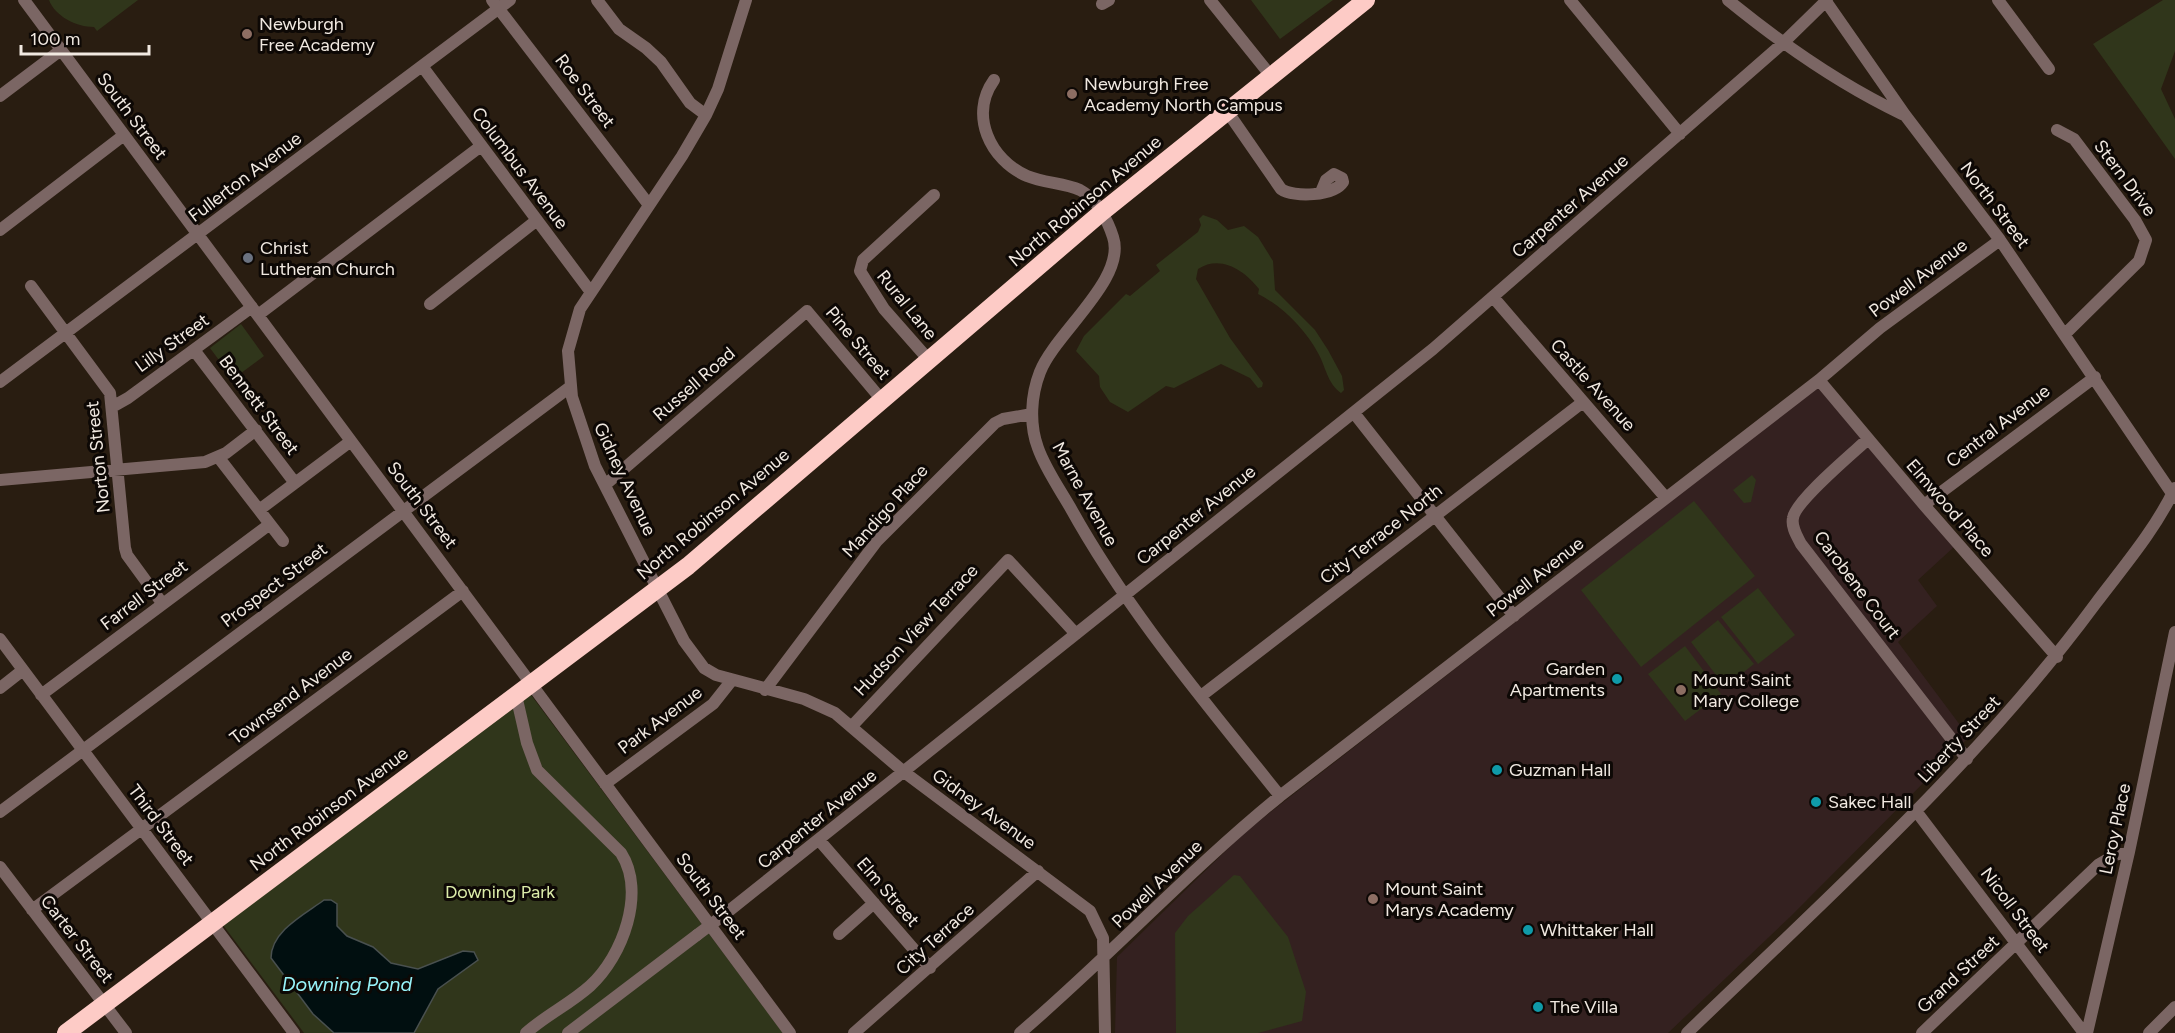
<svg xmlns="http://www.w3.org/2000/svg" width="2175" height="1033" font-family="Figtree,sans-serif">
  <rect width="100%" height="100%" fill="#291d11"/>
  <path fill="#342120" d="M1819 386 1955 546 1918 580 1937 606 1898 642 1969 737 1791 916 1668 1033H1115L1117 957 1245 832Z"/>
  <path fill="#30361b" d="M49 0H138L97 31 94 27C76 27 55 16 49 0Z
    M1251 0H1333L1280 39Z
    M2163 0H2175V51L2161 89 2175 119V159L2093 44Z
    M1203 215 1217 220 1228 230 1244 226 1258 237 1273 261 1275 290 1315 330 1328 350 1342 376 1344 390 1341 393C1327 383 1326 367 1318 353 1306 330 1281 305 1258 294L1259 289C1245 271 1221 254 1198 269L1196 279 1230 338 1263 383 1262 387 1258 388 1250 378 1221 364 1174 388 1166 386 1128 412 1110 402 1100 387 1099 376 1076 351 1084 336 1126 294 1130 296 1160 271 1156 265 1198 232 1201 225 1199 219Z
    M241 324 264 356 233 379 210 348Z
    M1752 475 1756 480 1751 502 1744 503 1733 490Z
    M1694 501 1755 576 1641 667 1581 590Z
    M1758 588 1795 635 1758 664 1721 617Z
    M1718 620 1754 664 1725 687 1691 642Z
    M1685 646 1721 694 1685 721 1648 674Z
    M531 695 783 1033H304L223 925Z
    M1234 875 1240 876 1288 937 1306 992 1302 1021 1258 1033H1176L1175 933 1188 916Z"/>
  <path fill="#010f10" stroke="#49504f" stroke-width="1.5" d="M324 900H331L337 904V926L347 936 373 947 391 963 418 969 463 951 474 952 478 960 438 989 414 1033H334L313 1014 271 958C271 931 305 914 324 900Z"/>
  <g fill="none" stroke-linecap="round" stroke-linejoin="round">
    <path stroke="#7b6664" stroke-width="12" d="M24 0 790 1033
      M492 0 649 205
      M597 0 619 29 646 48 661 62 690 103 706 115
      M746 0 718 89 706 115 682 156 580 309 568 351 572 397 595 466 684 641 704 668 716 675 804 699 835 713 904 772 1090 911 1103 938 1105 1033
      M1210 0 1271 76
      M1570 0 1680 134
      M1728 0C1782 44 1839 84 1902 114
      M1825 0 1905 115 2000 240 2175 498
      M1998 0 2049 69
      M1102 4 1109 0
      M422 66 590 291
      M994 80C969 115 990 160 1027 176 1044 183 1064 183 1080 190 1096 198 1108 221 1113 237 1127 279 1055 333 1040 372 1031 395 1029 424 1038 448 1045 468 1059 488 1070 507 1128 612 1206 703 1280 796
      M0 96 61 50
      M1227 111 1281 189C1294 198 1334 196 1343 182L1342 178 1334 174 1326 180 1321 192
      M2057 130 2074 139 2135 220 2146 240 2139 261 2065 334
      M0 230 124 135
      M31 286 110 393 125 548 127 555 162 603
      M1493 297 1666 498
      M430 304 537 220
      M258 315 481 146
      M194 350 295 483
      M928 359 884 309 860 271 863 260 934 195
      M1819 380 1924 505 2057 657
      M0 382 510 0
      M112 407 128 398 252 307
      M1354 413 1514 616
      M1868 439C1853 453 1795 501 1793 518 1791 527 1797 536 1801 544L1967 759
      M219 458 283 541
      M0 480 205 462 226 453 256 430
      M605 485 807 311 881 399
      M1924 505 2095 377
      M259 510 351 441
      M0 639 294 1033
      M0 688 23 670
      M765 690 877 541 995 423 1003 419 1032 414
      M41 695 270 524
      M516 695 527 743 537 770 621 853C646 892 623 956 590 986 570 1004 546 1015 526 1033
      M1201 696 1583 402
      M852 726 1008 560 1076 634
      M605 784 713 704 732 680
      M1916 811 2084 1033
      M0 812 570 387
      M819 840 930 968
      M0 867 126 1033
      M32 910 463 591
      M725 914 1433 349 1782 44 1827 0
      M839 934 874 903
      M568 1033 697 935
      M854 1033 1038 871
      M1020 1033C1109 957 1189 870 1280 796L1819 380 1880 328 2000 240
      M1687 1033C1829 896 1978 763 2096 603 2124 566 2155 530 2175 488
      M1922 1033 2098 865 2115 855 2129 852
      M2087 1033 2129 852 2175 632
      M2149 1033 2175 1007"/>
    <path stroke="#fdcbc6" stroke-width="18" d="M66 1033 688 566 1102 212 1366 0"/>
    <path stroke="#7b6664" stroke-width="12" d="M697 935 725 914"/>
  </g>
  <g fill="#8d6e63" stroke="#0d0805" stroke-width="2">
    <circle cx="247" cy="34" r="6"/>
    <circle cx="1072" cy="94" r="6"/>
    <circle cx="1681" cy="690" r="6"/>
    <circle cx="1373" cy="899" r="6"/>
  </g>
  <circle fill="#6b7280" stroke="#0d0805" stroke-width="2" cx="248" cy="258" r="6"/>
  <g fill="#0f9aa8" stroke="#0d0805" stroke-width="2">
    <circle cx="1617" cy="679" r="6"/>
    <circle cx="1497" cy="770" r="6"/>
    <circle cx="1816" cy="802" r="6"/>
    <circle cx="1528" cy="930" r="6"/>
    <circle cx="1538" cy="1007" r="6"/>
  </g>
  <g text-anchor="middle" stroke-width="6" stroke-linejoin="round" paint-order="stroke">
    <g font-size="18" fill="#f1e9e1" stroke="#0d0805" text-anchor="start">
      <text x="259" y="30">Newburgh<tspan x="259" dy="21">Free Academy</tspan></text>
      <text x="1084" y="90">Newburgh Free<tspan x="1084" dy="21">Academy North Campus</tspan></text>
      <text x="260" y="254">Christ<tspan x="260" dy="21">Lutheran Church</tspan></text>
      <text x="1605" y="675" text-anchor="end">Garden<tspan x="1605" dy="21">Apartments</tspan></text>
      <text x="1693" y="686">Mount Saint<tspan x="1693" dy="21">Mary College</tspan></text>
      <text x="1509" y="776">Guzman Hall</text>
      <text x="1828" y="808">Sakec Hall</text>
      <text x="1385" y="895">Mount Saint<tspan x="1385" dy="21">Marys Academy</tspan></text>
      <text x="1540" y="936">Whittaker Hall</text>
      <text x="1550" y="1013">The Villa</text>
    </g>
    <g font-size="18" fill="#f1e9e1" stroke="#0d0805">
      <text transform="translate(585 91) rotate(53)" y="6">Roe Street</text>
      <text transform="translate(132 116) rotate(53)" y="6">South Street</text>
      <text transform="translate(520 168) rotate(53)" y="6">Columbus Avenue</text>
      <text transform="translate(245 177) rotate(-37)" y="6">Fullerton Avenue</text>
      <text transform="translate(2125 178) rotate(53)" y="6">Stern Drive</text>
      <text transform="translate(1085 201) rotate(-40)" y="6">North Robinson Avenue</text>
      <text transform="translate(1995 205) rotate(53)" y="6">North Street</text>
      <text transform="translate(1570 206) rotate(-41)" y="6">Carpenter Avenue</text>
      <text transform="translate(1918 278) rotate(-37)" y="6">Powell Avenue</text>
      <text transform="translate(907 305) rotate(51)" y="6">Rural Lane</text>
      <text transform="translate(172 343) rotate(-36)" y="6">Lilly Street</text>
      <text transform="translate(858 343) rotate(50)" y="6">Pine Street</text>
      <text transform="translate(694 384) rotate(-41)" y="6">Russell Road</text>
      <text transform="translate(1593 385) rotate(48)" y="6">Castle Avenue</text>
      <text transform="translate(259 405) rotate(53)" y="6">Bennett Street</text>
      <text transform="translate(1998 426) rotate(-37)" y="6">Central Avenue</text>
      <text transform="translate(98 457) rotate(-96)" y="6">Norton Street</text>
      <text transform="translate(625 479) rotate(65)" y="6">Gidney Avenue</text>
      <text transform="translate(1085 494) rotate(61)" y="6">Marne Avenue</text>
      <text transform="translate(422 505) rotate(53)" y="6">South Street</text>
      <text transform="translate(1950 508) rotate(49)" y="6">Elmwood Place</text>
      <text transform="translate(885 511) rotate(-48)" y="6">Mandigo Place</text>
      <text transform="translate(713 514) rotate(-40)" y="6">North Robinson Avenue</text>
      <text transform="translate(1196 515) rotate(-39)" y="6">Carpenter Avenue</text>
      <text transform="translate(1381 534) rotate(-38)" y="6">City Terrace North</text>
      <text transform="translate(1535 577) rotate(-38)" y="6">Powell Avenue</text>
      <text transform="translate(274 585) rotate(-37)" y="6">Prospect Street</text>
      <text transform="translate(1857 585) rotate(53)" y="6">Carobene Court</text>
      <text transform="translate(144 595) rotate(-37)" y="6">Farrell Street</text>
      <text transform="translate(916 630) rotate(-47)" y="6">Hudson View Terrace</text>
      <text transform="translate(291 696) rotate(-37)" y="6">Townsend Avenue</text>
      <text transform="translate(660 720) rotate(-37)" y="6">Park Avenue</text>
      <text transform="translate(1959 739) rotate(-47)" y="6">Liberty Street</text>
      <text transform="translate(329 809) rotate(-37)" y="6">North Robinson Avenue</text>
      <text transform="translate(984 809) rotate(36)" y="6">Gidney Avenue</text>
      <text transform="translate(817 819) rotate(-39)" y="6">Carpenter Avenue</text>
      <text transform="translate(161 825) rotate(53)" y="6">Third Street</text>
      <text transform="translate(2115 829) rotate(-78)" y="6">Leroy Place</text>
      <text transform="translate(1157 884) rotate(-44)" y="6">Powell Avenue</text>
      <text transform="translate(888 892) rotate(49)" y="6">Elm Street</text>
      <text transform="translate(711 896) rotate(53)" y="6">South Street</text>
      <text transform="translate(2015 910) rotate(53)" y="6">Nicoll Street</text>
      <text transform="translate(77 939) rotate(52)" y="6">Carter Street</text>
      <text transform="translate(935 939) rotate(-42)" y="6">City Terrace</text>
      <text transform="translate(1958 974) rotate(-43)" y="6">Grand Street</text>
    </g>
    <g font-size="18" fill="#dceca9" stroke="#0d0805">
      <text x="500" y="898">Downing Park</text>
    </g>
    <g font-size="20" font-style="italic" fill="#97f3f9" stroke="#0d0805">
      <text x="347" y="991">Downing Pond</text>
    </g>
  </g>
  <path d="M21 45v9h128v-9" fill="none" stroke="#f1e9e1" stroke-width="3"/>
  <text x="30" y="45" font-size="18" fill="#f1e9e1" stroke="#0d0805" stroke-width="4.5" paint-order="stroke">100 m</text>
</svg>
